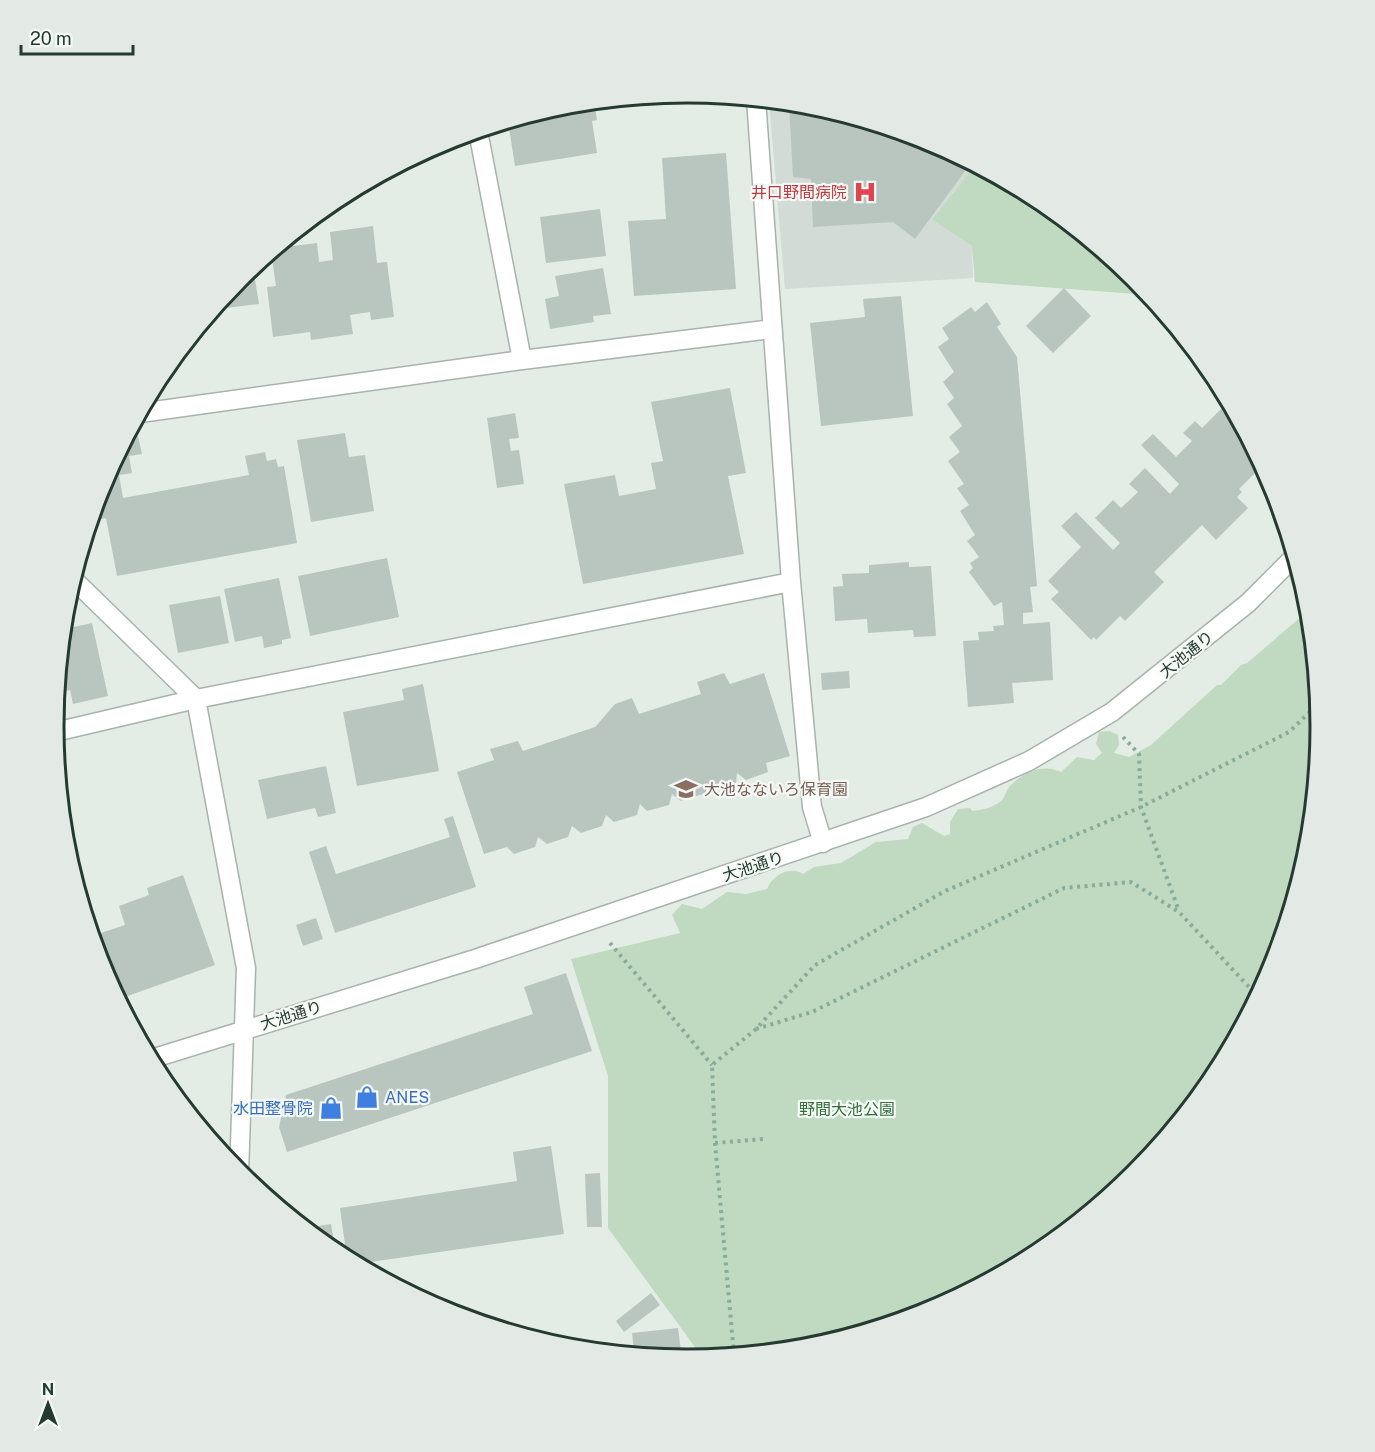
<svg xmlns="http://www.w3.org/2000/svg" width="1375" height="1452" font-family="'Public Sans','Noto Sans JP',sans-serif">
  <rect width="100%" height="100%" fill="#e4ece6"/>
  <path fill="#d2dbd5" d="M769 101 811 105 930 141 975 165 932 220 972 246 973 278 785 289Z"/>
  <path fill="#bfdac1" d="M975 165 1008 182 1027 197 1029 194 1040 199 1136 278 1149 295 975 282 972 246 932 220Z
    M1309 604 1321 726 1309 850 1273 969 1214 1078 1135 1174 1039 1253 930 1311 811 1347 703 1358 608 1228V1076L571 959 680 933 672 915 682 904 702 909 727 892 746 894 767 889C772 876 789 865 803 874L814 867 841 863 876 842 908 839 913 827 922 823 944 836 950 834V822L958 809 970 808 972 811C982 810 991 808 1000 802 1005 799 1005 791 1010 786 1023 772 1043 763 1061 772L1077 757 1094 760 1102 753 1096 744 1099 732 1110 731 1118 735 1119 745 1114 753 1129 757 1151 745 1217 685H1221L1241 665 1247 663 1302 616Z"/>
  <path fill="#b9c6bf" d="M685 93V99L648 100V96Z
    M594 102 597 120 592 121 597 153 515 166 509 128 531 124 529 115 564 105Z
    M789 103 811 105 855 118 856 124 872 123 930 141 971 163 915 239 893 222 813 227 811 179 793 177Z
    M726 153 736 289 634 296 628 221 666 219 662 158Z
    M600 209 606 256 546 263 540 217Z
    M373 226 377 263 387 262 394 317 371 320 370 312 350 315 353 334 311 340 310 332 273 337 267 287 276 286 271 252 276 248 317 243 319 262 333 260 330 232Z
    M253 267 259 304 218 309 217 306 240 278Z
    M603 268 611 314 593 316 594 322 550 329 545 299 559 296 555 276Z
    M1064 288 1091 316 1053 353 1026 326Z
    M901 296 913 416 821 426 810 323 865 317 863 299Z
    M987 302 1001 324 997 327 1017 357 1037 586 1030 587 1033 612 1023 613V624L1050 622 1053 680 1012 683 1014 703 968 707 963 641 979 640 978 632 994 631 993 626 1004 625 1002 602 994 606 969 572 973 568 970 563 979 557 967 541 975 535 960 511 969 505 957 488 964 484 948 461 960 452 949 437 962 426 947 404 954 398 943 382 954 372 938 347 949 339 942 328 971 307 975 312Z
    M730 388 746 473 728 476 744 554 583 584 564 484 615 475 619 496 656 489 651 463 663 461 651 402Z
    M1224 392 1263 465 1239 489 1242 492 1237 497 1248 508 1216 540 1202 525 1154 572 1164 582 1125 621 1120 616 1096 640 1094 637 1091 640 1051 599 1059 592 1048 581 1081 547 1061 526 1076 512 1113 550 1120 543 1095 518 1113 500 1121 508 1138 492 1129 484 1145 468 1170 494 1179 484 1141 445 1153 434 1176 457 1192 441 1183 433 1195 421 1202 428 1223 407 1216 400Z
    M515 413 519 438 509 439 511 451 519 450 524 484 497 488 487 418Z
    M345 433 349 457 365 455 374 511 311 522 297 440Z
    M138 436 142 454 129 456 132 473 119 475 123 498 249 475 245 456 265 452 267 461 276 459 278 467 284 466 297 543 117 576 106 518 91 521 102 483 126 439Z
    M387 558 399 617 310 636 298 576Z
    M909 562V567L931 566 936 636 914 637 913 630 868 633 867 619 835 621 833 587 843 586 842 574 869 573V565Z
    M279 578 291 638 282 640V644L264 648 262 636 235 642 224 589Z
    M220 596 229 643 178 653 169 605Z
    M92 623 108 696 73 704 70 690 57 693 64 629Z
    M849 671 850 688 822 690 821 673Z
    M724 673 730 684 764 673 790 756 766 763 768 772 746 780 737 773 736 783 715 790 706 783V793L681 801 672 794 669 805 647 811 640 804 637 815 614 822 606 815 602 826 581 833 572 826 568 837 547 844 538 837 535 847 514 854 507 847 484 854 457 772 494 760 490 749 518 741 523 751 595 727 615 704 632 698 639 714 701 694 697 682Z
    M423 684 439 771 357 786 343 712 404 700 402 689Z
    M326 766 336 813 318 817 315 808 267 819 258 780Z
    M453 816 476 887 335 933 309 852 326 846 336 874 450 837 444 819Z
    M183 875 215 965 119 999 102 968 92 936 125 925 119 906 149 895 147 888Z
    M316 918 323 939 303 946 296 925Z
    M566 973 592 1051 287 1152 279 1127 286 1095 533 1014 524 987Z
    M551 1146 564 1234 357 1264 347 1259 340 1208 517 1181 513 1152Z
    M600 1173 602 1227H587L585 1174Z
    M331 1224 336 1253 305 1228Z
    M651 1293 660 1305 624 1332 616 1321Z
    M678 1328 682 1359 625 1353 634 1351 632 1333Z
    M578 1342 584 1349 570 1348Z"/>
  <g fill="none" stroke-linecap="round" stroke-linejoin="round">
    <g stroke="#a7b3ac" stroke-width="21">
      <path id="minor" d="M756 99 791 582 812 807 823 843
        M478 131 522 360
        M140 413 522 360 772 329
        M73 579 196 699 246 968 239 1174
        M55 732 196 699 791 582"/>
    </g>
    <g stroke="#a7b3ac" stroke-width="21">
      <path id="tertiary" d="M151 1059 475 959 926 807 1029 761 1112 712 1248 603 1295 556"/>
    </g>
    <path stroke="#88ac99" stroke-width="4" stroke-dasharray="3 4.5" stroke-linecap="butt" d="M1123 737 1139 754 1141 807 1179 911
      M610 943 712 1065
      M756 1029 812 1012 1064 888 1131 882 1179 912 1250 988 1261 991
      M715 1143 763 1139
      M734 1355 715 1143 712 1065 755 1030 815 965 945 891 1141 807 1289 732 1319 703"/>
    <use href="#minor" stroke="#fff" stroke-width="18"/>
    <use href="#tertiary" stroke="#fff" stroke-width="18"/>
  </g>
  <defs>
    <g id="hospital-bare" transform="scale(1.8)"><path d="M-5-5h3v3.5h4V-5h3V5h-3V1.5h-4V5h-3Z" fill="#e0444e" stroke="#f4f9f5" stroke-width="2.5" paint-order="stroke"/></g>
    <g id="school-bare" transform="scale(1.8)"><path d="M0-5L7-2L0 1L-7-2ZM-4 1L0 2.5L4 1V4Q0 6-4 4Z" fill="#8d6e63" stroke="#f4f9f5" stroke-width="2.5" paint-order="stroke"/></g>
    <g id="shop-bare" transform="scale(1.8)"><path d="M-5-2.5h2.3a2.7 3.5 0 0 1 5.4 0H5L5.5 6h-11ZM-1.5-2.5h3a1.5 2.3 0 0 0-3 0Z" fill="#3f7fe0" stroke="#f4f9f5" stroke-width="2.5" paint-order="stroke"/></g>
  </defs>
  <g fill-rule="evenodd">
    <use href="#hospital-bare" x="865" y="192"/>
    <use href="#school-bare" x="686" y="789"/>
    <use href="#shop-bare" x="367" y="1097"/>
    <use href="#shop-bare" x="331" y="1108"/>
  </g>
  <g text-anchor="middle" stroke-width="4.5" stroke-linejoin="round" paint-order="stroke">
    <g font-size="16" fill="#be3a42" stroke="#f4f9f5" text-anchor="end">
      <text x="847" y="198">井口野間病院</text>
    </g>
    <g font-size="16" fill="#253b31" stroke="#f4f9f5">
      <text transform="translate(1186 654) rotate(-39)" y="6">大池通り</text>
      <text transform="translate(753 866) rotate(-18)" y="6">大池通り</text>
      <text transform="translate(291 1015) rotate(-17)" y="6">大池通り</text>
    </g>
    <g font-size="16" fill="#785e54" stroke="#f4f9f5" text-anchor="start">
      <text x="704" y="795">大池なないろ保育園</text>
    </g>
    <g font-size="16" fill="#366cbe" stroke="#f4f9f5" text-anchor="start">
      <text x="385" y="1103">ANES</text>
      <text x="313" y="1114" text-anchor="end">水田整骨院</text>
    </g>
    <g font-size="16" fill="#346e3e" stroke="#f4f9f5">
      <text x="847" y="1115">野間大池公園</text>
    </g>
  </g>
  <path d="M0 0H1375V1452H0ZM64 726a623 623 0 1 1 1246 0a623 623 0 1 1-1246 0Z" fill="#e3eae5" fill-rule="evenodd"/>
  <path fill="none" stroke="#253b31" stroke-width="3" d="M64 726a623 623 0 1 1 1246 0a623 623 0 1 1-1246 0Z"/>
  <g transform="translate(48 1404)" stroke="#f4f9f5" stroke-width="4.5" paint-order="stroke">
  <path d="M0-4.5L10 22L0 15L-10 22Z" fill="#253b31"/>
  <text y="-9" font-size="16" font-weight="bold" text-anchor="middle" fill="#253b31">N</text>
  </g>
  <path d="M21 45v9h112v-9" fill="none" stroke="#253b31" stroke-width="3"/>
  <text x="30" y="45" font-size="18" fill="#253b31" stroke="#f4f9f5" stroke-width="4.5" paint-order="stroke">20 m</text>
</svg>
